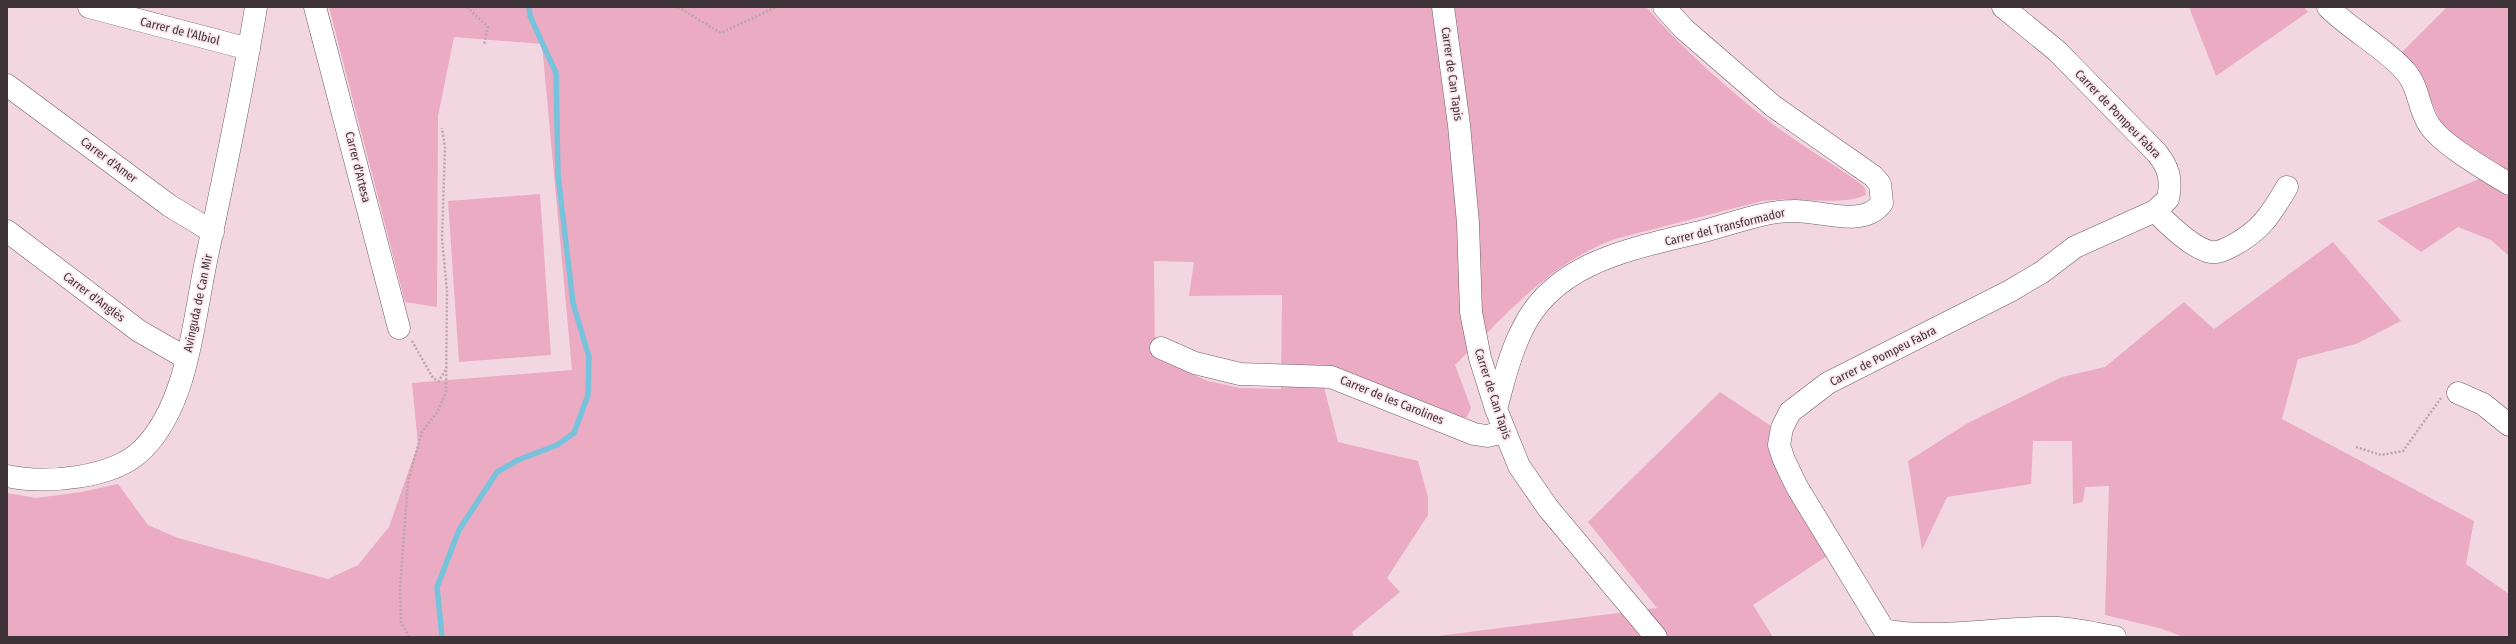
<svg xmlns="http://www.w3.org/2000/svg" width="2516" height="644" font-family="'Fira Sans Condensed',sans-serif">
  <rect width="100%" height="100%" fill="#f2d7e1"/>
  <path fill="#eaabc3" fill-rule="evenodd" d="M329 7H1646C1684 50 1728 90 1774 125 1801 145 1830 162 1857 181L1865 188 1866 195C1839 207 1793 196 1762 201L1615 239C1550 262 1503 318 1455 365L1471 408 1467 417 1461 418 1318 364 1338 442 1418 461 1428 497V515L1387 578 1400 592 1352 632 1354 637H7V493L36 498 81 492 118 484 148 525 178 538 328 579 358 565 389 527 418 444 412 383 572 370 542 44 454 37 438 116 437 307 405 302ZM1154 261 1194 262 1189 296 1282 295 1281 389 1240 388 1208 381 1155 358Z
    M2189 7H2304L2308 12 2216 76Z
    M2447 7H2509V174L2443 127 2421 79 2400 54Z
    M2484 177 2509 193V256L2491 240 2458 227 2421 252 2377 221Z
    M540 194 551 355 459 362 448 201Z
    M2333 242 2401 321 2356 344 2298 359 2282 419 2474 521 2466 564 2509 594V637H2184L2159 628 2105 615 2109 486 2085 487 2083 502 2073 504 2072 441H2033L2031 484 1947 497 1922 550 1908 461 1968 423 2062 377 2105 367 2184 302 2214 329Z
    M1720 392 1771 426 1769 445 1774 465 1827 556 1753 605 1773 637H1430L1657 608 1588 522Z"/>
  <g fill="none" stroke-linecap="round" stroke-linejoin="round">
    <path stroke="#78c3dc" stroke-width="5.5" d="M442 637 437 587 459 530 497 472 518 460 557 445 574 433 588 395 589 357 573 303 558 175 556 73 530 16 529 7"/>
    <g stroke="#725c64" stroke-width="23">
      <path id="minor" d="M89 7 249 49
        M315 7 399 328
        M1443 7 1459 125 1468 223 1471 312 1480 358 1496 409 1519 466 1548 508 1656 637
        M2003 7 2057 51 2157 153C2169 168 2172 180 2168 199L2155 211 2075 247 2042 272 2010 291 1828 383 1790 412 1782 428 1779 445 1784 460 1797 487 1884 630C1938 641 2003 626 2058 628 2077 629 2097 634 2115 637
        M2328 7C2352 31 2384 47 2405 71 2420 88 2418 110 2430 126 2444 146 2488 171 2509 184
        M7 85 170 206 213 232
        M2155 211C2168 224 2193 249 2211 252 2219 253 2226 249 2232 246 2261 231 2271 214 2287 187
        M7 231 139 331 186 358
        M1161 348 1195 363 1240 374 1331 377 1474 434 1487 436 1504 432
        M2458 393 2483 404 2509 425
        M1496 409C1503 384 1509 356 1521 332 1552 263 1630 249 1696 233 1727 226 1761 211 1793 211 1820 210 1863 229 1882 203L1880 184 1873 176 1773 106 1684 29 1664 7
        M7 476C45 484 114 479 143 449 187 405 193 325 205 266 223 179 242 94 256 7"/>
    </g>
    <path stroke="#bba5ad" stroke-width="2.5" stroke-dasharray="2 2" stroke-linecap="butt" d="M467 7 488 27 484 44
      M678 7 721 33 776 7
      M412 341 433 378 439 381 447 367
      M2356 447 2381 455 2403 451 2441 398
      M409 637 401 622 400 588 408 481 422 432 438 411 446 392 447 291 442 239 445 147 442 128"/>
    <use href="#minor" stroke="#fff" stroke-width="22"/>
  </g>
  <g text-anchor="middle" stroke-width="3.5" stroke-linejoin="round" paint-order="stroke">
    <g font-size="12" fill="#3e3437" stroke="#fce6ee">
      <text transform="translate(180 31) rotate(14)" y="4">Carrer de l'Albiol</text>
      <text transform="translate(1452 74) rotate(82)" y="4">Carrer de Can Tapis</text>
      <text transform="translate(2118 114) rotate(46)" y="4">Carrer de Pompeu Fabra</text>
      <text transform="translate(109 160) rotate(37)" y="4">Carrer d'Amer</text>
      <text transform="translate(358 167) rotate(76)" y="4">Carrer d'Artesa</text>
      <text transform="translate(1725 227) rotate(-14)" y="4">Carrer del Transformador</text>
      <text transform="translate(94 297) rotate(37)" y="4">Carrer d'Anglès</text>
      <text transform="translate(198 303) rotate(-78)" y="4">Avinguda de Can Mir</text>
      <text transform="translate(1883 356) rotate(-27)" y="4">Carrer de Pompeu Fabra</text>
      <text transform="translate(1493 394) rotate(72)" y="4">Carrer de Can Tapis</text>
      <text transform="translate(1392 400) rotate(22)" y="4">Carrer de les Carolines</text>
    </g>
  </g>
  <rect width="2516" height="644" fill="none" stroke="#3e3437" stroke-width="16"/>
</svg>
